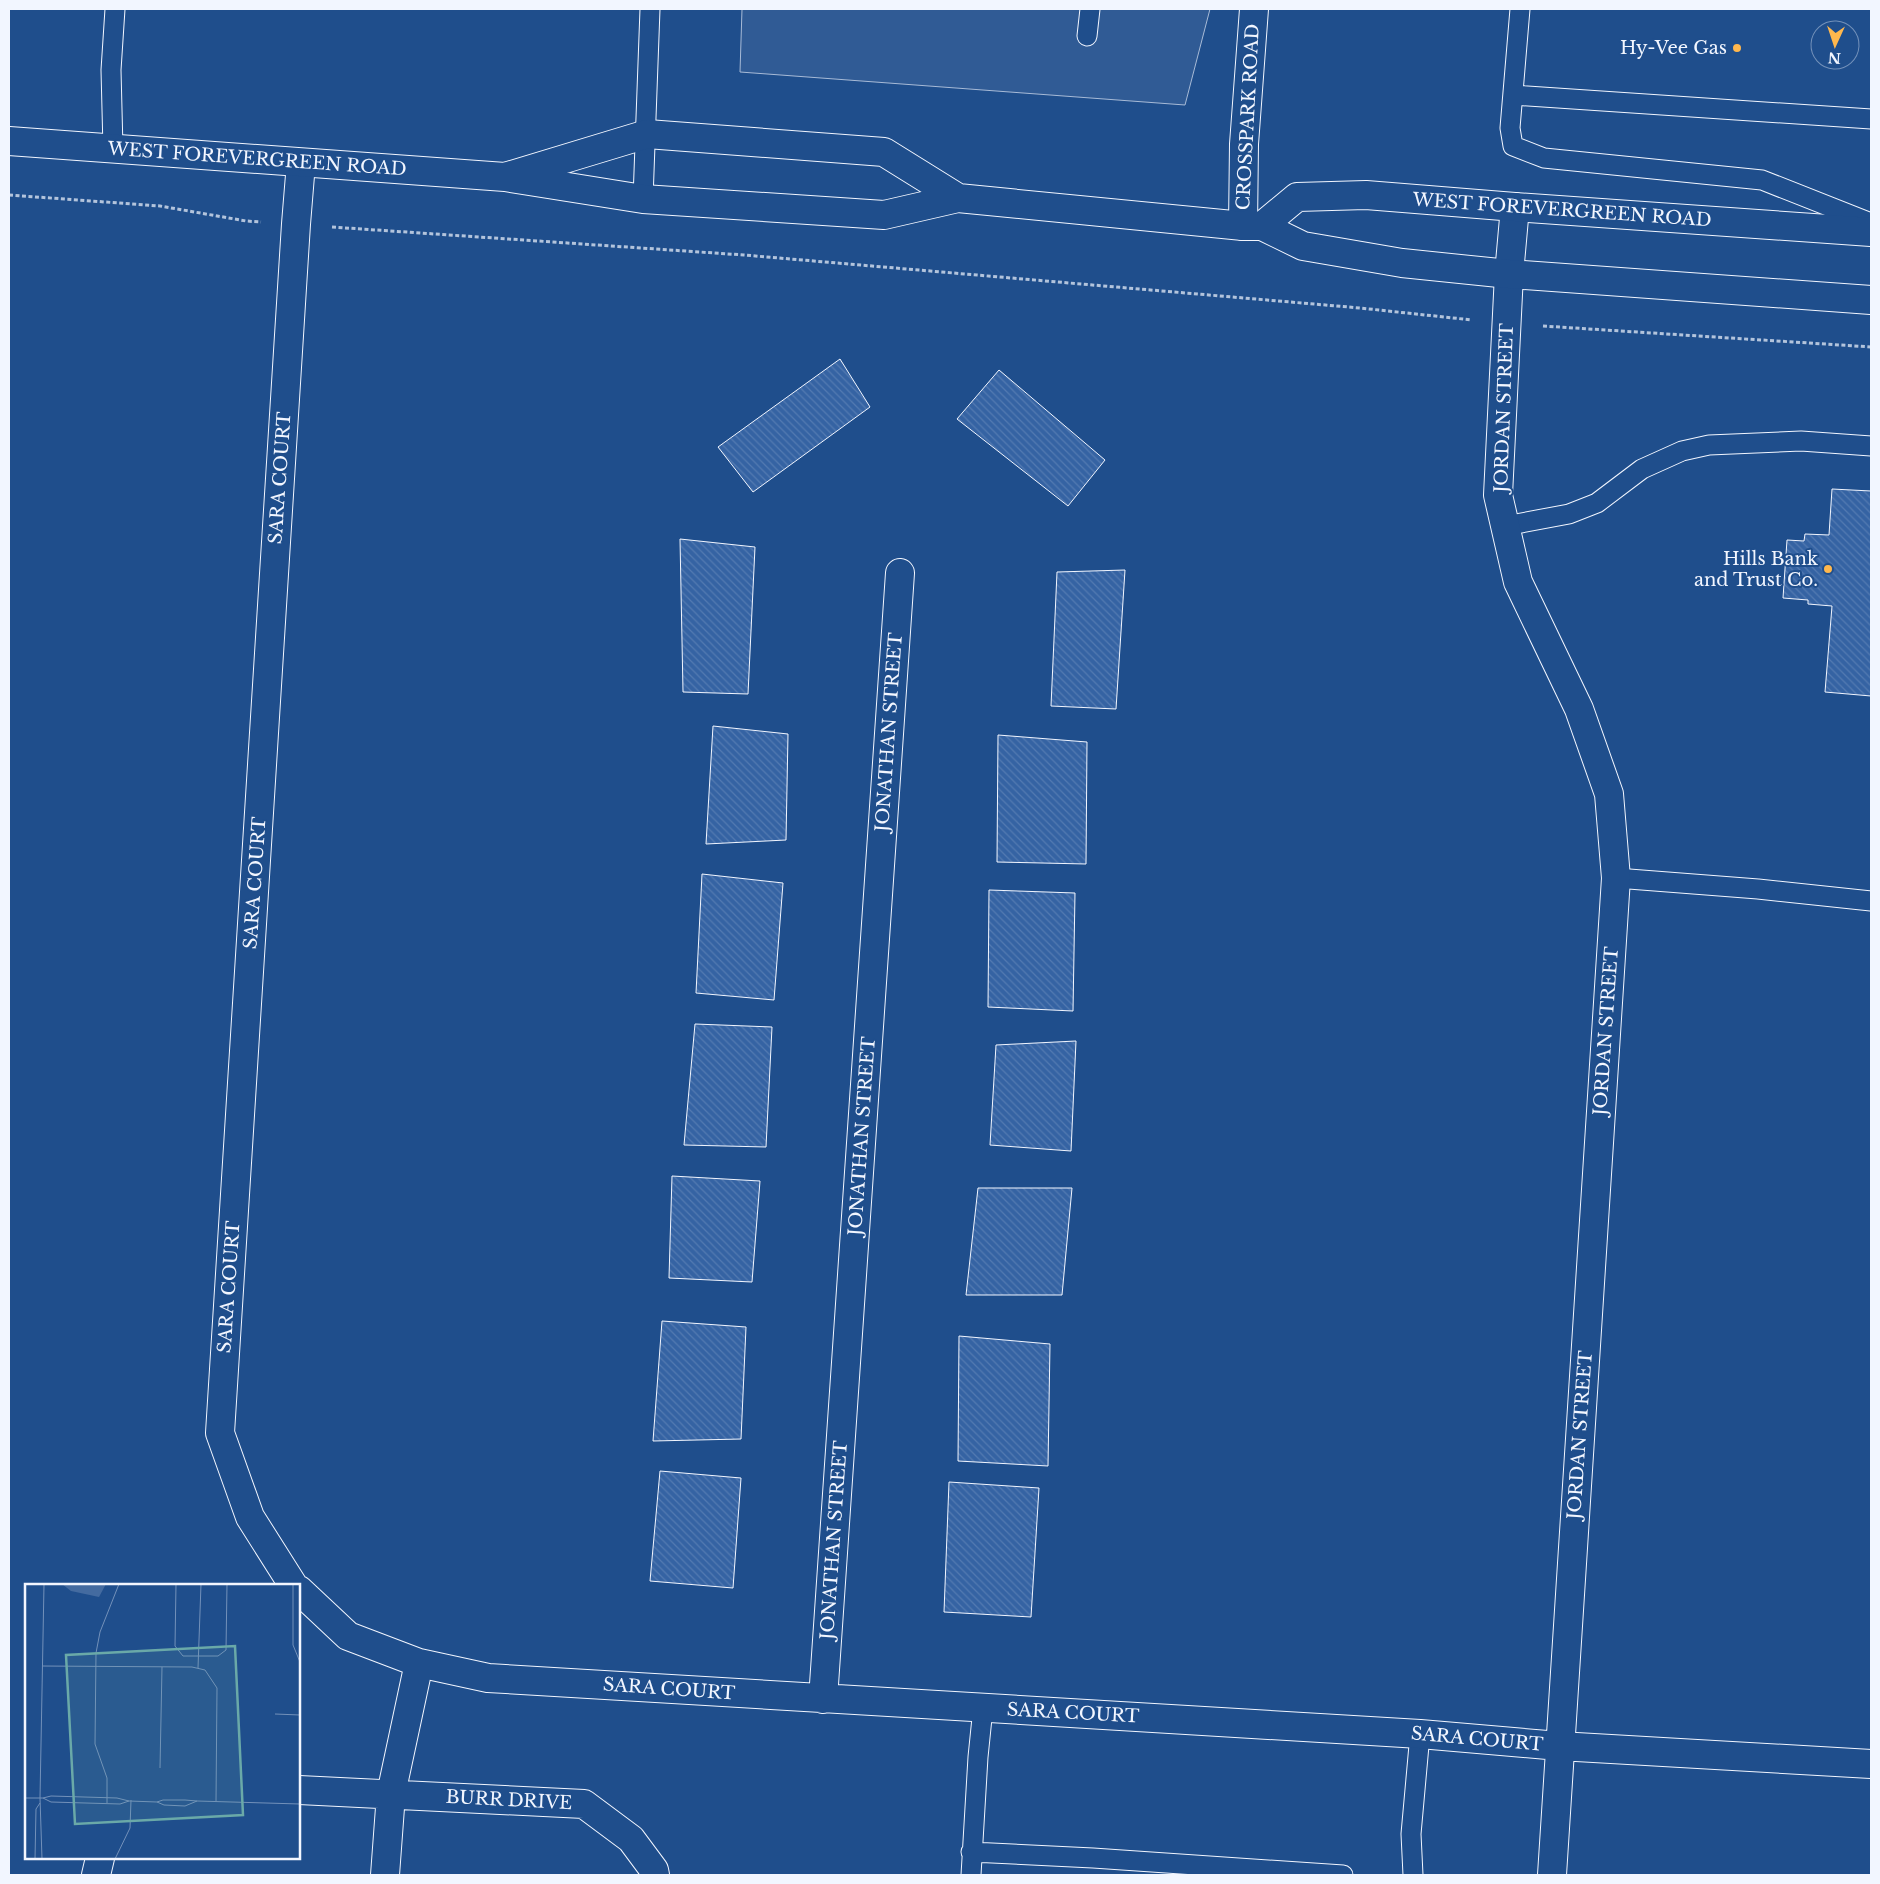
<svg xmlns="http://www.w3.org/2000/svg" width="1880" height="1884" font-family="'Libre Baskerville',serif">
  <defs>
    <pattern id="building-back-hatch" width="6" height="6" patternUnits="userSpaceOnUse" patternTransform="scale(1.25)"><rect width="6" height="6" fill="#3563a3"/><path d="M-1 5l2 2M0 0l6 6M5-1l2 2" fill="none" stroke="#537ab1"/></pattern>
  </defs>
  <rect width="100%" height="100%" fill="#1f4e8c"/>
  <path fill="#305b95" stroke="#a8bbd7" d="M742 9H1210L1185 105 740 72Z"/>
  <path fill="url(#building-back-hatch)" stroke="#f2f6ff" d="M840 359 870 407 753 492 718 447Z
    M999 370 1105 460 1068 506 957 419Z
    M1832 489 1871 491V696L1825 692 1832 606 1808 604V600L1783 598 1787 540 1804 541 1805 534 1829 535Z
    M680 539 755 547 748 694 683 692Z
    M1125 570 1116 709 1051 706 1057 572Z
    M713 726 788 734 786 840 706 844Z
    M998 735 1087 742 1086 864 997 862Z
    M702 874 783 883 774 1000 696 993Z
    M989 890 1075 893 1073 1011 988 1007Z
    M695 1024 772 1027 766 1147 684 1145Z
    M1076 1041 1071 1151 990 1145 996 1045Z
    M672 1176 760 1181 752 1282 669 1278Z
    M978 1188H1072L1062 1295H966Z
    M662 1321 746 1327 741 1439 653 1441Z
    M959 1336 1050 1344 1048 1466 958 1461Z
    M660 1471 741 1478 733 1588 650 1581Z
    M949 1482 1039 1488 1031 1617 944 1612Z"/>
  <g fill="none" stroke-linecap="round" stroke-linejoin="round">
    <g stroke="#f2f6ff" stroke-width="21">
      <path id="service" d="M1520 9 1510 128 1513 146 1544 158 1762 180 1871 223
        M1087 36 1090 9
        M1513 95 1871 119
        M113 149 111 70 115 9
        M643 199 650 9
        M1505 526 1569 514 1597 503 1642 469 1682 451 1709 445 1801 441 1871 446
        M1616 878 1758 889 1871 901
        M971 1852 1093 1858 1343 1875
        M971 1875 978 1757 983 1708
        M1413 1875 1411 1834 1420 1734"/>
    </g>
    <g stroke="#f2f6ff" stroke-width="30">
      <path id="minor" d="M1515 207 1509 274 1498 495 1518 582 1579 709 1609 794 1616 878 1552 1875
        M1243 226 1244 144 1254 9
        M293 1585 250 1517 220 1433 296 224 301 163
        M299 1590 348 1636 419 1663 488 1678 1420 1734 1559 1746 1871 1764
        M823 1699 900 573
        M299 1790 584 1804 631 1839 654 1870 655 1875
        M96 1875 100 1858
        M385 1875 391 1794 419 1663"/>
    </g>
    <g stroke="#f2f6ff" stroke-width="30">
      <path id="tertiary" d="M647 134 884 152 958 198 884 215 643 199 505 177Z
        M9 141 505 177
        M958 198 1243 226H1262
        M1871 232 1515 207 1366 195 1297 197 1262 226 1303 246 1402 263 1509 274 1871 300"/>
    </g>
    <path stroke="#b3c4dc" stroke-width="3" stroke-dasharray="4 2.5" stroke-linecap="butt" d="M9 195 160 206 246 221 261 222
      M332 227 744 255 1360 308 1472 320
      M1543 326 1871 347"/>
    <use href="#service" stroke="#1f4e8c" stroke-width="19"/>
    <use href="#minor" stroke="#1f4e8c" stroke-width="28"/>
    <use href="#tertiary" stroke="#1f4e8c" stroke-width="28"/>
  </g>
  <g fill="#ffb74d" stroke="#1f4e8c" stroke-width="2">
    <circle cx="1737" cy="48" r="5"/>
    <circle cx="1828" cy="569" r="5"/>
  </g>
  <g text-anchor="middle" stroke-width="4" stroke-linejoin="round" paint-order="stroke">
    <g font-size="18" fill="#f2f6ff" stroke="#1f4e8c" text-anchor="end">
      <text x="1727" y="54">Hy-Vee Gas</text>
      <text x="1818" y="565">Hills Bank<tspan x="1818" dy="21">and Trust Co.</tspan></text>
    </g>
    <g font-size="18" fill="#f2f6ff" stroke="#1f4e8c">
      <text transform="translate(1248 117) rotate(-87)" y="6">CROSSPARK ROAD</text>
      <text transform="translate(257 159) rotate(4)" y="6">WEST FOREVERGREEN ROAD</text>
      <text transform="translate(1562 210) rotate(4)" y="6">WEST FOREVERGREEN ROAD</text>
      <text transform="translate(1504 408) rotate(-88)" y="6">JORDAN STREET</text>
      <text transform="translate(280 478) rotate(-86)" y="6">SARA COURT</text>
      <text transform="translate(889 732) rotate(-86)" y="6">JONATHAN STREET</text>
      <text transform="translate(255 883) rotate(-86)" y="6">SARA COURT</text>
      <text transform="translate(1606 1031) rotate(-86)" y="6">JORDAN STREET</text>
      <text transform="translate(862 1136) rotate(-86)" y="6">JONATHAN STREET</text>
      <text transform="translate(229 1287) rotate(-86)" y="6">SARA COURT</text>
      <text transform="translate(1580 1435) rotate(-86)" y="6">JORDAN STREET</text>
      <text transform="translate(834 1540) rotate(-86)" y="6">JONATHAN STREET</text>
      <text transform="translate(669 1689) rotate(4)" y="6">SARA COURT</text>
      <text transform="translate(1073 1713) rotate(3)" y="6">SARA COURT</text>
      <text transform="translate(1477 1739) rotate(5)" y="6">SARA COURT</text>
      <text transform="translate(509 1800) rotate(3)" y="6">BURR DRIVE</text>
    </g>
  </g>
  <g transform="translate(25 1584)">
    <rect width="275" height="275" fill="#1f4e8c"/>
    <path d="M37 0H81L74 13 46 7Z" fill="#446ba0"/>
    <path fill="none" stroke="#7391ba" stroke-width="1" d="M151 0 150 62 158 72H193L201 66 202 0M268 0V61L275 78M17 82 167 83 180 86 192 104 191 218M173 84 176 0M250 130 275 131M135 184 137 83M26 212 92 214 104 217 95 220 26 218 18 214ZM0 214H15L17 275M18 214H15L19 0M138 216H160L172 217 160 222 139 221 132 218ZM104 217 132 218M172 217 275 220M82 219V194L70 160 71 69 75 48 94 0M10 275 11 225 15 219M90 275 105 244 106 216"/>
    <path fill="#6aa9a8" fill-opacity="0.15" stroke="#6aa9a8" stroke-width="2.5" d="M210 62 218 231 50 240 41 71Z"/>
    <rect width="275" height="275" fill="none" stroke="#f2f6ff" stroke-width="2.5"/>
  </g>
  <rect width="1880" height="1884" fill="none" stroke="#f2f6ff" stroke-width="20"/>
  <g transform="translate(1835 45) rotate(183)"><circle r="24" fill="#1f4e8c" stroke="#7391ba"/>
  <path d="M0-4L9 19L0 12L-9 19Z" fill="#ffb74d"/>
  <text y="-8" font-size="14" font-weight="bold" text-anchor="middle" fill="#f2f6ff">N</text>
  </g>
</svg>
